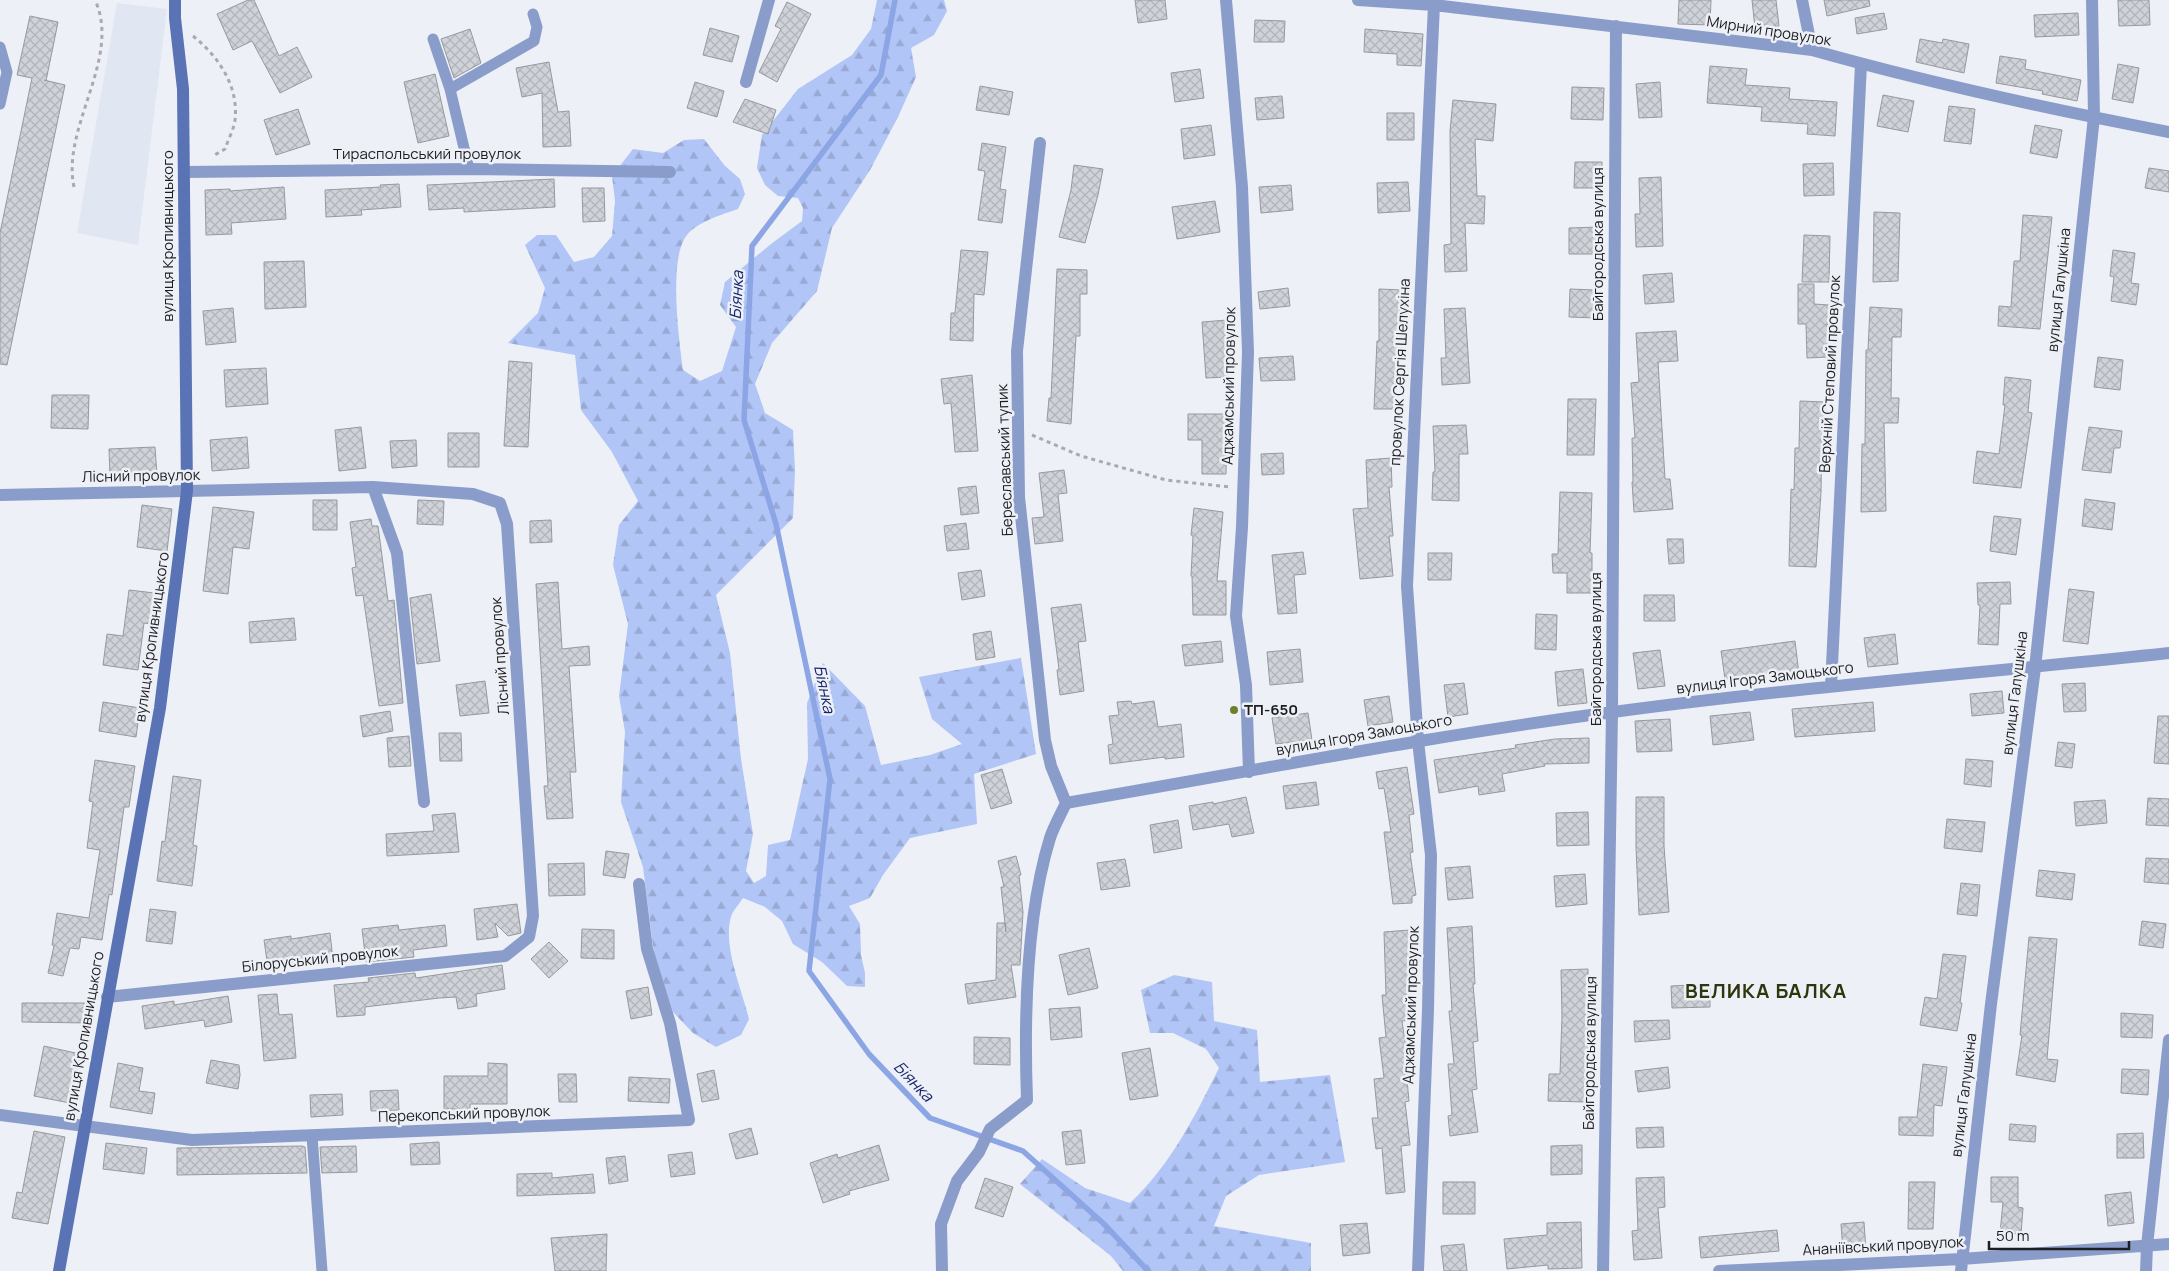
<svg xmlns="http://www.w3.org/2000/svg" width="2169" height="1271" font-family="Manrope,sans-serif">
  <defs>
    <pattern id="forest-firs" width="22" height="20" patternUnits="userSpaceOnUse" patternTransform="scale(1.25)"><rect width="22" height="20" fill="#b1c5f7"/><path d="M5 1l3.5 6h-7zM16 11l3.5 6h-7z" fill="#98a9d3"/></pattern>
    <pattern id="building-cross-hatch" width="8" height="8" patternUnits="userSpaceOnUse" patternTransform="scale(1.25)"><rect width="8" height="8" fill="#cfd2d8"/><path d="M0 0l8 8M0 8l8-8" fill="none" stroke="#b1b4b9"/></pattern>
  </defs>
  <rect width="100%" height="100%" fill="#edf0f6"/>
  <path fill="#e1e6f3" d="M117 3 167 9 138 245 77 233Z"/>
  <path fill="url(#forest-firs)" d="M877 0H944L947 11 934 35 911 48 916 77 898 117 870 170 832 228 817 291 772 343 755 384 765 413 793 430 795 470 793 518 716 595 730 653 741 759 753 834 746 871 754 883 766 876 768 845 790 840 808 759 807 703 823 663 865 706 881 765 930 755 962 744 932 719 919 677 1021 658 1036 754 974 774 977 824 910 838 883 875 870 898 849 906 860 924 861 955 865 973V987L847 986 822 962 793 944 782 921 765 907 743 898C740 903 735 908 732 914 721 942 742 990 749 1019L741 1035 716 1047 693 1033 673 1012 654 954 643 867 621 802 625 732 619 696 628 624 613 565 619 525 638 501 612 452 581 410 575 355 508 343 538 313 545 288 525 245 537 235H556L574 262 594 257 612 236 615 201 612 176 633 149 663 153 684 140 704 139 725 166 740 179 745 194 738 209C723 214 697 222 687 235 668 258 679 340 683 370L700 381 722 371 736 327 720 305 725 282 771 244 802 221 803 208 798 198 778 196 765 185 757 168 762 135 798 89 852 55 871 29Z
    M1174 975 1212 982 1214 1021 1257 1030 1260 1082 1330 1075 1345 1162 1259 1175 1226 1196 1214 1226 1311 1243V1271H1123L1111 1256 1020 1184 1042 1159 1085 1188 1130 1203C1170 1166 1195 1116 1219 1068L1206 1049 1173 1033H1150L1141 990Z"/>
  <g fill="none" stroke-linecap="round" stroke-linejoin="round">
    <path stroke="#8ca5e5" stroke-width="5.5" d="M895 0 881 75 752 246 744 420 776 524 830 779 809 971 869 1054 930 1118 1023 1151 1104 1224 1148 1271"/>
  </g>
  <path fill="url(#building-cross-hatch)" stroke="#96999e" d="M248 0H254L279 56 297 47 312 77 280 93 252 41 233 50 217 14Z
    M1135 0H1165L1167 19 1138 23Z
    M1679 0H1711L1710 25 1678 24Z
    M1752 0H1776L1779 26 1755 28Z
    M1824 0H1869L1870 6 1827 16Z
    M2118 0H2149L2150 25 2119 26Z
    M787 2 811 14 777 82 759 72 781 29 775 26Z
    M1884 13 1887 29 1857 34 1855 18Z
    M2078 13 2079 35 2035 37 2034 15Z
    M30 16 58 22 46 81 44 80 65 85 7 365 0 364V233L32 78 17 75Z
    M1255 20 1285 21 1284 42H1254Z
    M710 28 739 36 732 62 703 55Z
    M470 29 481 63 454 78 441 39Z
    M1365 29 1423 34 1421 66 1397 65V54L1364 52Z
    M1920 39 1942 43 1943 39 1969 44 1964 73 1916 62Z
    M2000 56 2026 60 2025 69 2081 80 2077 101 2042 94 2043 91 1996 83Z
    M549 62 558 112 569 111 571 146 543 147 542 93 522 97 516 68Z
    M2118 64 2139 68 2133 103 2112 99Z
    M1710 66 1747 69 1745 85 1790 88 1789 99 1837 102 1835 136 1807 134 1808 124 1761 121 1762 107 1707 103Z
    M1200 69 1204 98 1175 102 1171 73Z
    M435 74 449 136 418 143 404 82Z
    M695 82 724 91 717 117 687 108Z
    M1660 82 1662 117 1639 118 1636 84Z
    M980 86 1013 92 1009 115 976 110Z
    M1572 87 1604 88 1603 120 1571 119Z
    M1883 95 1914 101 1908 132 1877 126Z
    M1282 96 1284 118 1257 120 1255 98Z
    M745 99 776 110 768 134 733 122Z
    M1453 100 1496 104 1493 141 1475 139 1477 196H1485L1484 224 1465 223 1467 271 1445 272 1444 245 1451 244 1450 131Z
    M1949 106 1975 109 1971 144 1944 141Z
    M298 109 310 144 276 155 264 120Z
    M1387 113H1414V140H1387Z
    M1211 125 1215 155 1184 159 1181 129Z
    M2035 125 2062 130 2057 158 2030 153Z
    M982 143 1006 147 1000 189 1006 190 1002 223 978 220 985 171 978 170Z
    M1575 162H1602V188H1574Z
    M1833 163 1834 195 1804 196 1803 164Z
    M1074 165 1103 169 1098 195 1085 243 1059 237 1071 190Z
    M2149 168 2169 171V192L2145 188Z
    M1661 177 1663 246 1636 247 1635 214H1640L1639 178Z
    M554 179 555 207 464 212V208L429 210 427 185Z
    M1408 182 1410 211 1378 213 1377 183Z
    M399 184 401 207 361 210 362 215 326 217 325 190 381 187 380 185Z
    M1291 185 1293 210 1261 213 1259 187Z
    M284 187 286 219 231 223 232 234 206 235 205 190 230 189V191Z
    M582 188H604L605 221 583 222Z
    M1215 201 1220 232 1177 239 1172 207Z
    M1874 212 1900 213 1898 281 1873 282Z
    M2023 215 2052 217 2040 329 1998 326 1999 306 2011 307 2014 261H2020Z
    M1599 227 1600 254H1569V228Z
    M1804 235 1830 236 1829 282H1802Z
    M961 250 988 252 984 295 974 294 973 341 950 340 951 313H955Z
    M2113 250 2135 253 2131 283 2139 284 2136 305 2111 301 2114 277 2110 276Z
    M304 261 306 307 265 309 264 262Z
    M1057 269 1087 270V294H1080V336H1076L1071 424 1047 421 1049 398H1051Z
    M1672 273 1674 302 1645 304 1643 275Z
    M1798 284H1814V304L1829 305V324H1827L1828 357 1807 358 1806 324H1798Z
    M1288 288 1290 306 1260 309 1258 292Z
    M1379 289 1403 290 1400 367H1396L1395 409H1374L1377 341H1379Z
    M1570 289 1596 290V318L1569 317Z
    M1870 307 1902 309 1901 337H1892L1891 398H1899L1898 423H1884L1886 511 1861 512 1862 444H1865L1866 350H1868Z
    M233 308 236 342 206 345 203 311Z
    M1465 308 1470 383 1442 385 1441 358H1446L1444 309Z
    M1227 320 1229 344 1225 345 1227 377 1206 378 1202 322Z
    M1676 331 1678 361 1658 362 1665 479H1670L1673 509 1634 512 1632 482H1633L1632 438H1635L1631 383 1639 382 1636 333Z
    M1293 356 1295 380 1261 381 1259 358Z
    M2098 357 2123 360 2120 390 2094 387Z
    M509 361 532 363 528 447 504 446Z
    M266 368 268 404 226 407 224 370Z
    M972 375 978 451 955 452 951 403 944 404 941 379Z
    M2005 377 2031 380 2028 412 2032 413 2021 488 1973 483 1977 451 1999 454 2005 405H2003Z
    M52 395H89L88 429 51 428Z
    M1568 399H1596L1594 455H1567Z
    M1800 401 1825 402V429H1822L1821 492 1816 567 1789 566 1791 489 1794 490 1795 448H1799Z
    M1188 414H1227L1226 474H1202V440H1188Z
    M1466 425 1468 454H1459V501L1432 500 1433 472H1435L1433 426Z
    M361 427 366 468 339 471 335 430Z
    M2089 427 2122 431 2120 448H2114L2111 473 2082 470Z
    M448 433H479V467H448Z
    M247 437 249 468 212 471 210 440Z
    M416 440 417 466 392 468 390 441Z
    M155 447 157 475 110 477 109 449Z
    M1283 453 1284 474 1262 475 1261 454Z
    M1391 458 1392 487H1389L1393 536H1389L1393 576 1360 579 1353 509 1368 508 1366 460Z
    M1064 470 1067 493 1058 494 1063 541 1035 544 1032 518 1044 517 1039 473Z
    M976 486 979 513 961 515 958 488Z
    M1560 492 1592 493 1590 553H1592V593H1567V573H1553L1552 554H1558Z
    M2085 499 2115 503 2112 530 2082 526Z
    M313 500H337V530H313Z
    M418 500 444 501 443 525 417 524Z
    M142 505 172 509 167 551 137 547Z
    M213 507 254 512 249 549 233 547 228 594 203 591Z
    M1194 508 1223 512 1217 581H1226V615H1193L1192 576H1191L1193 536 1191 535Z
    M1994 516 2021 519 2016 555 1990 551Z
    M371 519 372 526H378L388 601 394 600 403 703 379 706 363 595 356 596 352 568 356 567 350 522Z
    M551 520 552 542 530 543V521Z
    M966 523 969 549 947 551 944 526Z
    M1667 539H1683L1684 563 1669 564Z
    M1303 552 1306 574 1294 575 1297 613 1278 614 1272 555Z
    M1428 553H1452L1451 580H1428Z
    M981 570 985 596 962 600 958 573Z
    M558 582 562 649 589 646 590 665 569 666 576 772H570L573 818 547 819 544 786H548L536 584Z
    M2010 582 2011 604H2000L1998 645 1978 644 1980 605H1978L1977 583Z
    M2069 589 2094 592 2088 644 2063 641Z
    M129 590 163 594 160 625 144 623 138 670 103 665 107 634 123 636Z
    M431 594 440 661 417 664 410 598Z
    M1644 595H1674L1675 621H1644Z
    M1081 604 1086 641 1078 642 1084 691 1060 695 1057 670 1059 669 1051 608Z
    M1536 614 1557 615 1556 650 1535 649Z
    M294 618 296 640 250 643 249 622Z
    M991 631 995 657 976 660 973 634Z
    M1895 634 1898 664 1868 667 1864 638Z
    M1221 641 1223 662 1185 666 1182 645Z
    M1795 641 1799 674 1772 676V673L1725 679 1721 651Z
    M1300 649 1303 682 1270 685 1267 652Z
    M1660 650 1665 686 1638 689 1633 653Z
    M1583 669 1587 703 1558 706 1555 672Z
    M485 681 489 713 460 716 456 685Z
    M1464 683 1468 714 1448 717 1444 685Z
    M2085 683 2086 711 2064 712 2062 684Z
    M2002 691 2004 713 1972 716 1970 694Z
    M1389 696 1393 722 1368 726 1364 700Z
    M1131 701 1132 704 1154 701 1158 727 1181 724 1184 757 1165 759V757L1110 764 1108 745 1113 744 1109 716 1119 715 1117 702Z
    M103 702 140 708 136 737 99 731Z
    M1873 702 1875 731 1795 737 1792 709Z
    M390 711 393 731 363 737 360 716Z
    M1750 712 1754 740 1713 745 1710 716Z
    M1308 713 1312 740 1276 744 1272 718Z
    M2158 716H2169V764L2154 763Z
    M1670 719 1672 751 1637 752 1635 721Z
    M439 733H461L462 761H440Z
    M409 736 411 766 389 767 387 738Z
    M1589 738V763L1544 764 1545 766 1502 774 1505 791 1479 795 1478 786 1439 793 1434 760 1516 748 1515 745 1555 739Z
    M2058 742 2075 744 2072 768 2055 766Z
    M1966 759 1993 761 1991 787 1964 784Z
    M95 760 135 766 129 807H124L112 895 109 894 102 940 81 937 79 949 70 948 63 976 48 973 54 946 52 945 57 913 89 918 100 850 87 848 93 802 89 801Z
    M1407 767 1414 814 1409 815 1413 852 1410 853 1416 895 1412 896V903L1393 904 1384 832H1391L1384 788 1379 789 1376 772Z
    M1002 769 1012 803 991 809 981 775Z
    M173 776 201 780 193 845 197 846 192 886 157 881 162 841 165 842Z
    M1316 782 1319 805 1286 809 1283 786Z
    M1246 797 1254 833 1232 837 1229 824 1193 830 1189 806 1213 802V804Z
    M1636 797H1664V846L1669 912 1639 915 1636 847Z
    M2148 798 2169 799V826L2146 825Z
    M2105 800 2107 823 2076 826 2074 802Z
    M1588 812 1589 845 1557 846 1556 813Z
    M455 813 459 852 387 856 386 834 434 831 432 815Z
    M1947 819 1985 822 1982 852 1944 848Z
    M1178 820 1182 848 1154 853 1150 825Z
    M606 851 629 854 625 878 603 875Z
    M1016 856 1021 875H1019L1023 912 1020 965H1011L1016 997 968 1004 965 984 996 980 997 923H1005L1006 932 1001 887H1004L998 861Z
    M2146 858 2169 859V884L2144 882Z
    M1125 859 1130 886 1101 890 1097 863Z
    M584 863 585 895 549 896 548 864Z
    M1470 866 1473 898 1448 900 1445 868Z
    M2039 870 2075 874 2072 900 2036 896Z
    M1585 874 1587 904 1556 907 1554 876Z
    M1961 883 1980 885 1977 916 1957 914Z
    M517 904 521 933 508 936 495 923 498 937 477 940 474 909Z
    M150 909 176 912 172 944 146 941Z
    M2142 921 2166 924 2163 948 2139 945Z
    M398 925 399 930 445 925 447 946 413 950 414 957 366 962 362 929Z
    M1472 926 1475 984H1473L1478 1041 1473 1042 1477 1089 1472 1090 1478 1132 1450 1136 1448 1116 1452 1115 1448 1064H1454L1449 1011H1452L1447 928Z
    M582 929 614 930V959L581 958Z
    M1410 930 1413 980H1408L1412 1020 1402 1021 1409 1069H1406L1409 1101 1405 1102 1410 1145 1401 1146 1405 1192 1386 1194 1382 1148 1376 1149 1372 1118H1378L1374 1079 1384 1078 1379 1038 1386 1037 1382 995H1386L1384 932Z
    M330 933 333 960 268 968 264 940 291 936V939Z
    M2029 937 2057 939 2047 1059 2058 1060 2055 1082 2016 1075 2022 1035H2020Z
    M549 942 568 961 549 978 531 959Z
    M1089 948 1098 988 1068 995 1059 955Z
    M1943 954 1966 956 1960 1003H1962L1957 1031 1920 1025 1925 997 1937 999Z
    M502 965 505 989 476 994 477 1006 458 1009 456 997 439 998 365 1007V1015L337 1017 334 985 369 982 368 978 415 973 416 978Z
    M1588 969V1053H1587L1586 1102 1548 1101 1549 1074H1560L1562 1016 1561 970Z
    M1710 984V1007L1672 1008 1671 986Z
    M648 987 652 1015 631 1019 626 991Z
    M277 994 279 1015 292 1014 296 1058 264 1061 258 995Z
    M228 996 232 1022 205 1027 204 1020 145 1029 142 1006 174 1001V1005Z
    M22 1003H88V1023L22 1022Z
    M1080 1007 1082 1037 1051 1040 1049 1009Z
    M2121 1013 2153 1015 2152 1038 2121 1037Z
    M1669 1020 1670 1039 1635 1042 1634 1021Z
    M974 1037 1010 1038V1065L974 1064Z
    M44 1046 80 1054 70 1103 34 1096Z
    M1150 1048 1158 1096 1130 1100 1122 1053Z
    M211 1060 239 1065 240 1075 238 1089 206 1083Z
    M118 1063 143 1068 139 1091 155 1093 152 1114 110 1107Z
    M488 1063 507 1064V1104H470V1109H444V1076H488Z
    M1923 1064 1947 1067 1942 1106 1934 1105 1933 1136 1899 1135V1117H1917Z
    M1668 1067 1670 1088 1638 1092 1635 1071Z
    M2122 1069 2149 1070 2148 1095 2121 1093Z
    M714 1070 719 1099 702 1102 697 1074Z
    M558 1074H576L577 1102H559Z
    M629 1077 670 1079 669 1103 628 1101Z
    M398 1090 399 1110 371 1111 370 1091Z
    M342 1094 343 1115 311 1117 310 1095Z
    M2010 1124 2036 1126 2035 1142 2009 1140Z
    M1663 1127 1664 1147 1637 1148 1636 1128Z
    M751 1128 758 1154 736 1159 729 1134Z
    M1081 1130 1085 1163 1066 1165 1062 1132Z
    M34 1131 65 1137 48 1224 12 1218 17 1192 22 1193Z
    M2143 1133 2144 1158H2117V1134Z
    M439 1142 440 1164 411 1165 410 1144Z
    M106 1143 147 1148 144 1174 103 1169Z
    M879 1145 889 1180 849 1191 850 1194 823 1203 810 1163 837 1154 838 1158Z
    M1582 1145V1174L1551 1175V1146Z
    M302 1146 305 1147 307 1173 177 1175V1148Z
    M356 1146 357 1172 322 1173 320 1147Z
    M692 1152 695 1174 671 1177 668 1155Z
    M625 1156 628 1181 609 1184 606 1158Z
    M552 1173V1178L593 1174 595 1193 517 1196V1174Z
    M1664 1177 1665 1207 1658 1208 1662 1258 1634 1260 1632 1231 1638 1230 1636 1178Z
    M1991 1177H2018V1207L2023 1208 2021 1234 2000 1233 2003 1202H1991Z
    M985 1178 1013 1187 1003 1217 975 1208Z
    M1443 1182H1475V1214H1443Z
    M1909 1182H1935L1933 1229H1908Z
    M2131 1192 2134 1223 2108 1226 2105 1195Z
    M1581 1222 1582 1268 1548 1269V1265L1507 1269 1504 1239 1547 1235V1223Z
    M1864 1222 1866 1251 1843 1252 1841 1224Z
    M1367 1223 1370 1253 1343 1256 1340 1225Z
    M1777 1230 1779 1251 1701 1258 1699 1237Z
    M607 1234 606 1271H555L551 1238Z
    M1464 1244 1467 1271H1444L1441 1246Z"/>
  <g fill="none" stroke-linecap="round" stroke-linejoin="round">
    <path stroke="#a8aaaf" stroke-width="3" stroke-dasharray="4 4" stroke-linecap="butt" d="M193 36C218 56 239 86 235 120 234 129 228 140 225 149L213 156
      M74 187C61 127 122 58 95 0
      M1032 435 1081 456 1166 480 1230 487"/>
    <path stroke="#8a9dca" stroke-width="11" d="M433 39 450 89 469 169
      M0 47 7 72 0 104
      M450 89 534 41 537 27 533 14
      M312 1136 322 1271"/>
    <path stroke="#8a9dca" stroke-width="12" d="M1226 0 1242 187 1248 352 1242 527 1236 616 1246 685 1249 772
      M1358 0 1434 5 1812 50C1929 83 2049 109 2169 132
      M1802 0 1812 50
      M746 82 769 0
      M1040 143 1017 351 1019 497 1045 740 1051 766 1066 803
      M184 172 469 169 670 172
      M373 487 397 553 424 802
      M0 495 373 487 473 494 500 503 507 524 533 916 529 937 505 956 107 997
      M1831 686 1861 64
      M0 1115 192 1140 689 1120 670 1023 647 949 639 884
      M942 1271 941 1224 957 1181 979 1152 990 1129 1027 1100C1024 1018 1026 916 1050 838 1054 826 1061 814 1066 803 1248 772 1429 736 1613 712 1798 687 1984 673 2169 653
      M1418 1271 1428 1010 1431 855 1418 741 1407 586 1434 5
      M1603 1271 1612 712 1616 26
      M1719 1271 1961 1259 2169 1244
      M1961 1271 1991 1004 2035 668 2094 117 2092 0
      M2146 1271 2147 1246 2169 1040"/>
    <path stroke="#5a73b5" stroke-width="12" d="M59 1271 160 708 187 491 183 89 175 18V0"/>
  </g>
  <circle fill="#717e2b" stroke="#edf0f6" stroke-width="2" cx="1234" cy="710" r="5"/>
  <g text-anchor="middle" stroke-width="5" stroke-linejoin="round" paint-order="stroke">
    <g font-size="15" fill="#1d1e20" stroke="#edf0f6">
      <text transform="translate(1769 31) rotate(9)" y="5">Мирний провулок</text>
      <text x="427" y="159">Тираспольський провулок</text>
      <text transform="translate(168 236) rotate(-90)" y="5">вулиця Кропивницького</text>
      <text transform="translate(1598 244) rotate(-90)" y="5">Байгородська вулиця</text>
      <text transform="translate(2059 290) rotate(-84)" y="5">вулиця Галушкіна</text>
      <text transform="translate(1400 372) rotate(-87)" y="5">провулок Сергія Шелухіна</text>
      <text transform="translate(1830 374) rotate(-87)" y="5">Верхній Степовий провулок</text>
      <text transform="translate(1229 386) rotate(-89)" y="5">Аджамський провулок</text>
      <text transform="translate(1005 460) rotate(-92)" y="5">Береславський тупик</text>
      <text transform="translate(141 476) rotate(-1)" y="5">Лісний провулок</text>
      <text transform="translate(152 637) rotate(-82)" y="5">вулиця Кропивницького</text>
      <text transform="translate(1596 649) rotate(-90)" y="5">Байгородська вулиця</text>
      <text transform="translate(500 656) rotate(-94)" y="5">Лісний провулок</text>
      <text transform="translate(1765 678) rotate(-7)" y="5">вулиця Ігоря Замоцького</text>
      <text transform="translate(2015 693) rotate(-83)" y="5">вулиця Галушкіна</text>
      <text transform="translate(1364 735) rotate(-10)" y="5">вулиця Ігоря Замоцького</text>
      <text transform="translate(320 959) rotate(-6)" y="5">Білоруський провулок</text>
      <text transform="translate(1411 1005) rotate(-88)" y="5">Аджамський провулок</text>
      <text transform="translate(84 1036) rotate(-80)" y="5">вулиця Кропивницького</text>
      <text transform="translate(1590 1053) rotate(-89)" y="5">Байгородська вулиця</text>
      <text transform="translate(1964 1095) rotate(-83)" y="5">вулиця Галушкіна</text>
      <text transform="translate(464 1114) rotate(-2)" y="5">Перекопський провулок</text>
      <text transform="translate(1883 1246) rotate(-3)" y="5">Ананіївський провулок</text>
    </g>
    <g font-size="15" font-weight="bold" fill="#1d1e20" stroke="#edf0f6" text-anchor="start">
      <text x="1244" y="715">ТП-650</text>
    </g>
    <g font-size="16" font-style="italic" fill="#14256e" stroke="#edf0f6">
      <text transform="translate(736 295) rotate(-87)" y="6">Біянка</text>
      <text transform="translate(825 689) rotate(78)" y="6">Біянка</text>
      <text transform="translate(914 1081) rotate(46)" y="6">Біянка</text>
    </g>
    <g font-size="20" font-weight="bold" letter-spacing="1" fill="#2f350d" stroke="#edf0f6">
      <text x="1766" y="998">ВЕЛИКА БАЛКА</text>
    </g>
  </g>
  <path d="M1989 1241v8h140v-8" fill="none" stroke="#1d1e20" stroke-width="2.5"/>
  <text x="1996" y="1241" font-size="15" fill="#1d1e20" stroke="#edf0f6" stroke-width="4" paint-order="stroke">50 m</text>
</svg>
